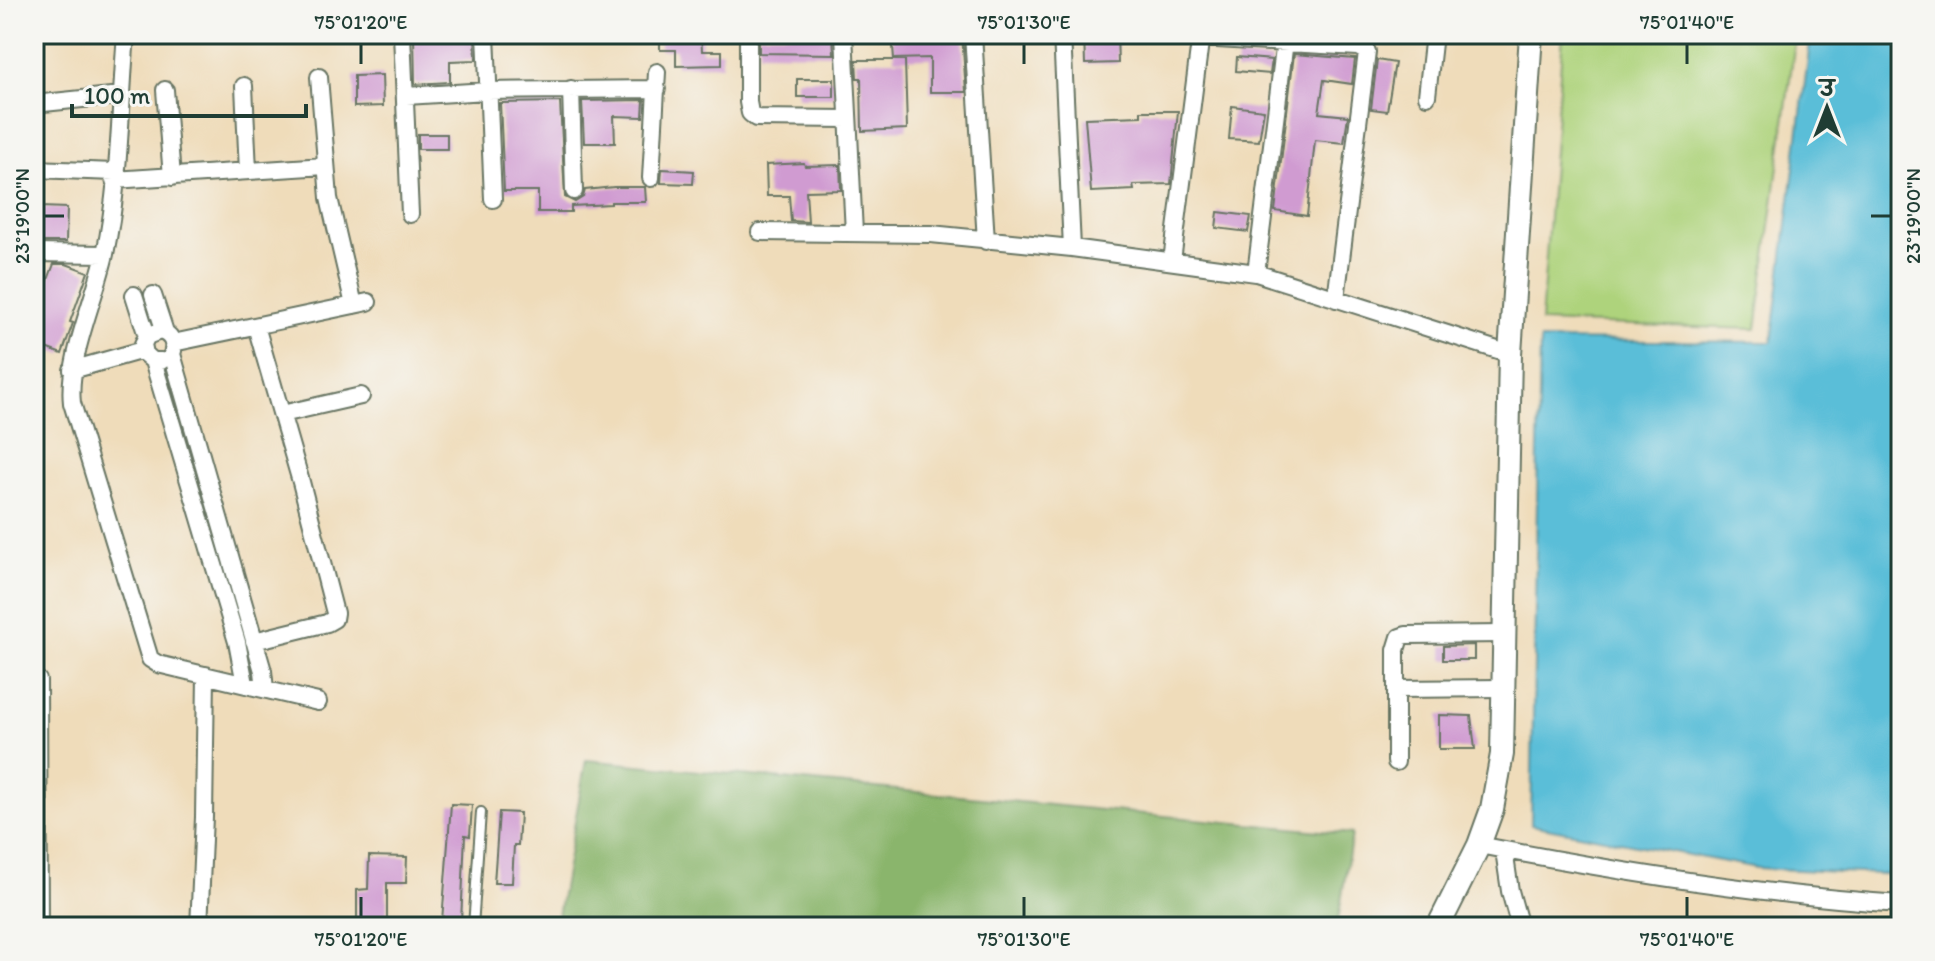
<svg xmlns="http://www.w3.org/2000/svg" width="1935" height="961" font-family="Itim,'Playpen Sans Deva',sans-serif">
  <rect width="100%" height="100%" fill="#f6f6f2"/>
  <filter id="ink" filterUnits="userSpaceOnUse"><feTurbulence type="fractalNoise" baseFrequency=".0125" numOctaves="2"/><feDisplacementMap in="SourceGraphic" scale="16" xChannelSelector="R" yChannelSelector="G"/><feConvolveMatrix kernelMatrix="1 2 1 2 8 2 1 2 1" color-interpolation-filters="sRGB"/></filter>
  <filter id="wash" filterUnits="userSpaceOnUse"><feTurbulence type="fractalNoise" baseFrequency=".006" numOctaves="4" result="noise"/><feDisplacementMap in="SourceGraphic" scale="32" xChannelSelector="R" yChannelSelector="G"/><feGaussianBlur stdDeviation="1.8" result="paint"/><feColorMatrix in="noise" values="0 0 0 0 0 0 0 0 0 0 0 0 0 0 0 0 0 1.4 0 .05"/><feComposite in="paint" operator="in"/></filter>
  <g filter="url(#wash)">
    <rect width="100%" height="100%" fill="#efdcba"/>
    <path fill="#aed37c" stroke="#668858" stroke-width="2" d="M1563 34H1796L1756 329 1541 322Z"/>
    <path fill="#8ab56c" stroke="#547950" stroke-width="2" d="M586 760 1352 834 1337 927H556Z"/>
    <path fill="#5abed8" stroke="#3c7e86" stroke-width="2" d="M1811 34H1901V875L1757 868 1531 825 1540 340 1772 342Z"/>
    <g id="blocks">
      <path fill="#d09bd1" d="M660 34H701L702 51H722V65L676 66V50H660Z
        M759 34H833L834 54 759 53Z
        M892 34H962L966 92H930V58L894 59Z
        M1084 34H1117L1118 63 1085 64Z
        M414 35H475L476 60 450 61V82L415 84Z
        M1294 54 1355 59 1352 84 1324 80 1319 113 1348 116 1344 143 1315 140 1307 216 1275 211Z
        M1237 57 1272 60 1270 74 1236 71Z
        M856 60H905L907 129 862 131 861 78H857Z
        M1377 60 1395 63 1387 111 1371 109Z
        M382 75 383 106 354 107V76Z
        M797 79H834V97H797Z
        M644 100 643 117 614 116 615 143H584L582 101Z
        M560 102 565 197 575 202 583 197 585 190 614 187H645L646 202H611V204L571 206V212H538V191H504L500 103Z
        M1232 106 1264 110 1259 141 1229 139Z
        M1141 111H1178L1171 184 1133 185 1134 190 1091 192 1085 118 1141 116Z
        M418 134H447V149H418Z
        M804 163 805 166 840 165 841 190 806 191 808 222 791 221 789 196H767L766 165Z
        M662 169 694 171 693 184 661 183Z
        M41 207 67 208 66 242H39Z
        M1218 212 1251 216 1248 232 1216 228Z
        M54 264H66L88 272 70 322 73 323 62 354 34 344V304L38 306Z
        M1474 645V660H1443V646Z
        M1439 715 1471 716 1475 749H1439Z
        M451 804 472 805 470 836 465 835 461 922 442 921Z
        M499 812 520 813 518 845H514L512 883H494Z
        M369 856 407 857 406 883H387V925L357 926V890L368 889Z"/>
    </g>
  </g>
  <g filter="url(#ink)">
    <use href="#blocks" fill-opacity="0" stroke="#687563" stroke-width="2"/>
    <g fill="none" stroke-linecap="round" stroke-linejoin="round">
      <g stroke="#687563" stroke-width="12">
        <path id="service" d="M473 927 481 812"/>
      </g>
      <g stroke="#687563" stroke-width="20">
        <path id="minor" d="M126 34C120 107 120 182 105 254 95 299 67 359 72 403L150 659 158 664 318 702
          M402 34 410 214
          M486 34 493 199
          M748 34V102L750 113 756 118 848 119
          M844 34 854 233
          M973 34 986 241
          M1062 34 1072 248
          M1200 38 1358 47 1367 52 1336 299
          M319 77 329 198 354 305
          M244 86 248 171
          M571 89 574 191
          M165 90 172 177
          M406 96 487 91 657 89
          M1427 96 1434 34
          M34 104 121 95
          M34 169 115 172
          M651 178 657 72
          M114 180 325 166
          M760 232 931 234 1072 248 1256 273 1510 354
          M34 253 105 254
          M1172 261 1201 34
          M1256 273 1285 41
          M134 295 147 336 143 344 145 354 153 361H161
          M153 295 165 332
          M147 336 160 331C171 334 176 343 172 354L263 671 265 689
          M173 343 368 302
          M153 361 237 642 245 684
          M72 370 143 350
          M282 414 361 396
          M254 641 327 623 334 619 335 613 301 482 256 326
          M38 680 39 927
          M1396 689 1503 688
          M1396 762V650L1400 637 1406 635 1504 634
          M1479 845C1618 872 1760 895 1901 904
          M1504 850 1510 891 1520 927
          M199 927 204 817 206 675"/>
      </g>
      <g stroke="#687563" stroke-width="26">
        <path id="secondary" d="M1438 927 1479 845 1492 809 1502 754 1510 354 1531 34"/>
      </g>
      <use href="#service" stroke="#fff" stroke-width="8"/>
      <use href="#minor" stroke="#fff" stroke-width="16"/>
      <use href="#secondary" stroke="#fff" stroke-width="22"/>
    </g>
  </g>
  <path fill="none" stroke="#1f3d34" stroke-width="3" d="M361 44V64M1024 44V64M1687 44V64M44 216H64M1871 216H1891M361 897V917M1024 897V917M1687 897V917"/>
  <rect width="1935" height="961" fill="none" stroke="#f6f6f2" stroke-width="88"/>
  <g transform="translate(1827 108)" stroke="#f6f6f2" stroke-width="6" paint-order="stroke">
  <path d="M0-6L14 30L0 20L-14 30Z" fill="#1f3d34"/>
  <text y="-12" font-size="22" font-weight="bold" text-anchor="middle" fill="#1f3d34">उ</text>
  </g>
  <path d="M72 104v12h234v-12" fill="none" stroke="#1f3d34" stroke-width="4"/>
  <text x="84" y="104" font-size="24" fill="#1f3d34" stroke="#f6f6f2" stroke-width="6" paint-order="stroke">100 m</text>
  <rect x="44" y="44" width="1847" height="873" fill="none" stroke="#1f3d34" stroke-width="3"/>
  <g font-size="20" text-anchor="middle" fill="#1f3d34">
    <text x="361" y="29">75°01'20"E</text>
    <text x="1024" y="29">75°01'30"E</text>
    <text x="1687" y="29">75°01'40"E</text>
    <text transform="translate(22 216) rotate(-90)" y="7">23°19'00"N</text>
    <text transform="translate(1913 216) rotate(-90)" y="7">23°19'00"N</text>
    <text x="361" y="946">75°01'20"E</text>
    <text x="1024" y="946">75°01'30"E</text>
    <text x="1687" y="946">75°01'40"E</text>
  </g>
</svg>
